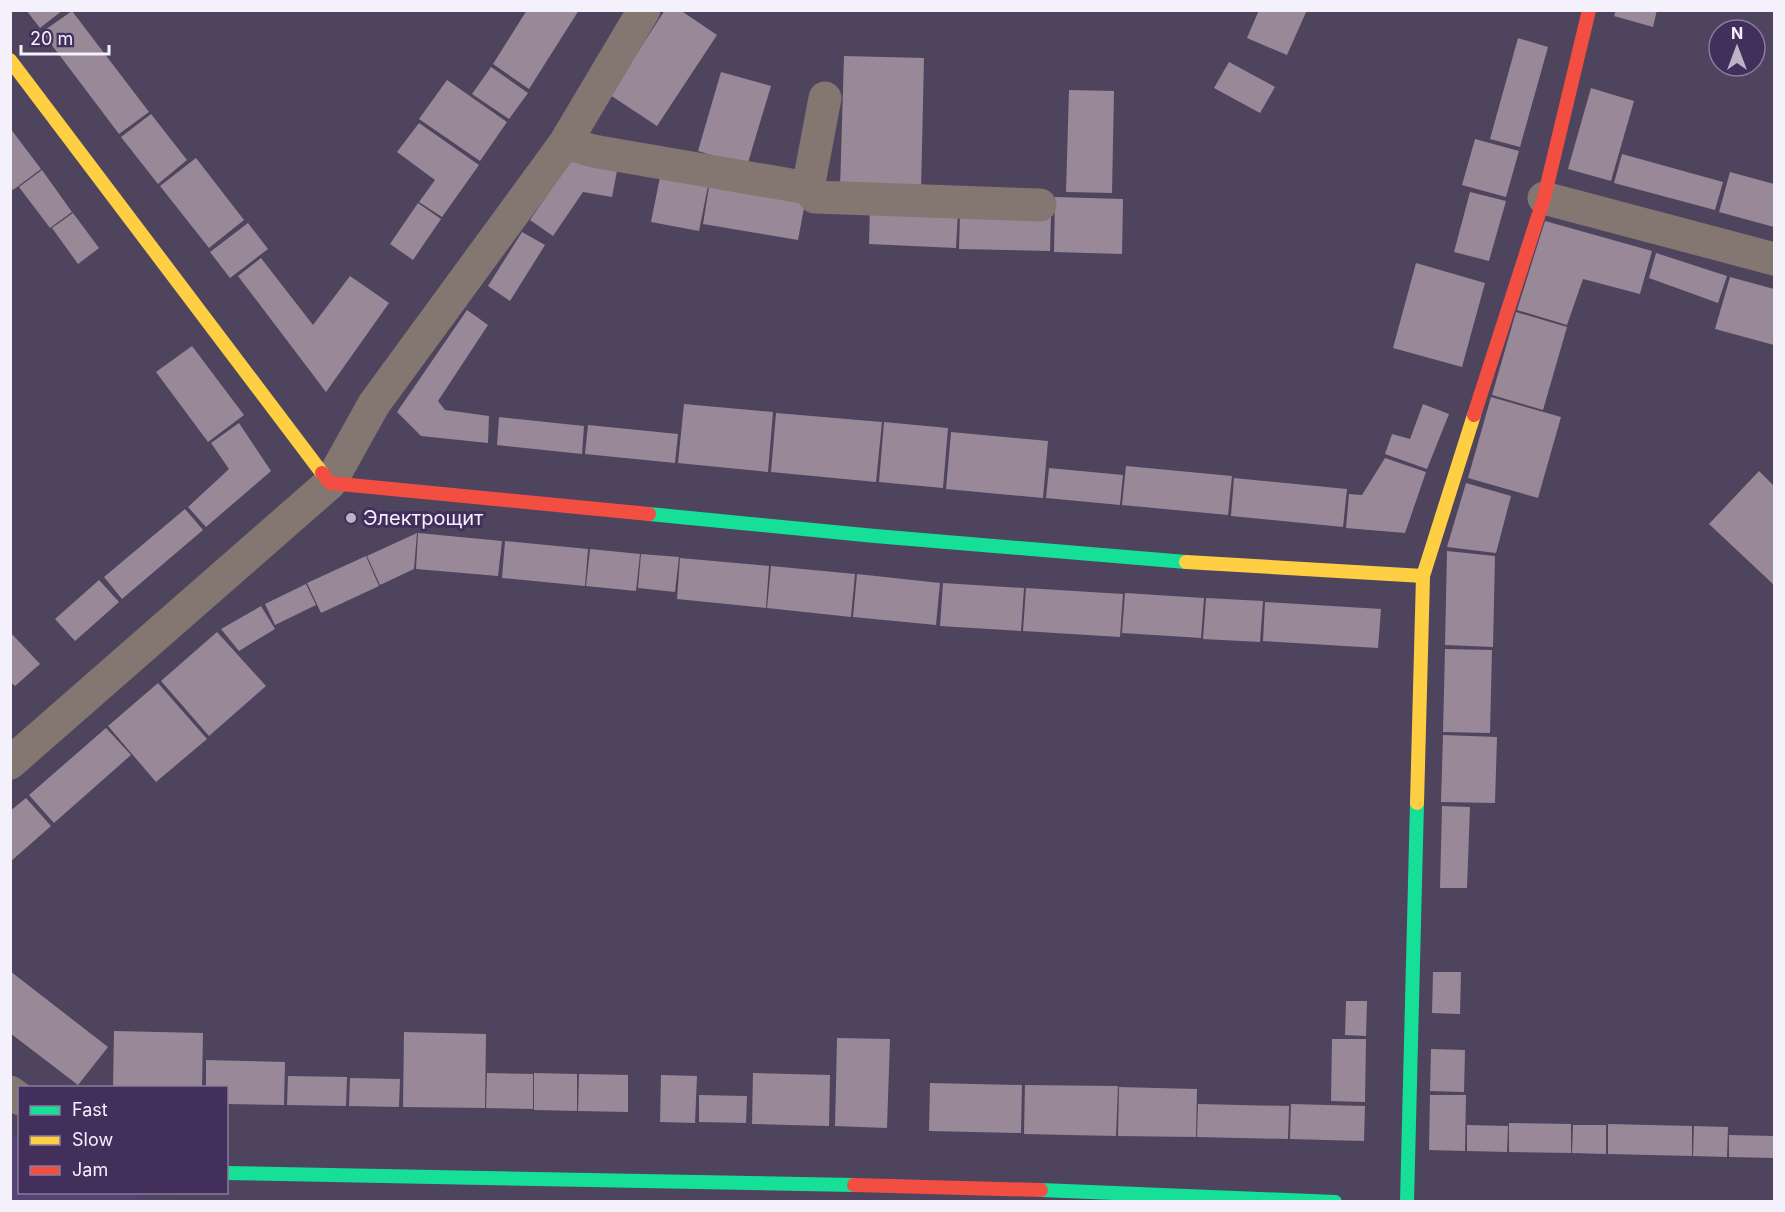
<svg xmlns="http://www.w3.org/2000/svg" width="1785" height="1212" font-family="Inter,sans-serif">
  <rect width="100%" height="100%" fill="#4e445e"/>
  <path fill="#564274" d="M11 1132 19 1138 20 1192H125L144 1199 242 1201H11Z"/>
  <path fill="#998897" d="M26 10H63L40 28Z
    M527 10H579L529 89 493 64Z
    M665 10H680L717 35 657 126 610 95Z
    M1259 10H1307L1287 55 1247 38Z
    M1616 10H1657L1653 27 1614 16Z
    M72 11 149 112 119 134 42 32Z
    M1518 38 1548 47 1520 147 1490 139Z
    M844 56 924 58 921 191 840 189Z
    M1229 62 1275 87 1260 113 1214 88Z
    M491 67 528 93 509 119 472 94Z
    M721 72 771 86 747 166 698 151Z
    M447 80 507 122 480 161 419 119Z
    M1591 88 1634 101 1611 181 1568 169Z
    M1069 90 1114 91 1112 193 1066 192Z
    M151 114 187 160 158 184 121 137Z
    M419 123 479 165 442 217 419 202 435 180 397 152Z
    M10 128 41 169 13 190 10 186Z
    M1475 139 1519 151 1506 197 1462 185Z
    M1622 154 1723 182 1715 210 1614 183Z
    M196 158 244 220 209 248 160 186Z
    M572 159 617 171 612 197 583 192 553 236 530 220Z
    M42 170 72 212 50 228 19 187Z
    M1730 172 1774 184V227L1719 212Z
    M660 177 708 186 699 231 651 222Z
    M709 187 805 203 798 240 703 224Z
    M1470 192 1506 201 1489 261 1454 252Z
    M1055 197 1123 199 1122 254 1054 252Z
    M418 203 441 219 413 260 390 244Z
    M870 208 958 212 956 248 869 244Z
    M960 212 1051 215 1050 251 959 249Z
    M73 213 99 248 78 264 52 228Z
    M1545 221 1652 251 1640 294 1583 279 1567 325 1517 310Z
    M248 223 268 249 230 278 210 252Z
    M522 232 545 245 510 301 488 286Z
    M1656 253 1727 276 1718 303 1649 278Z
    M261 258 313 325 350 276 389 303 326 392 238 276Z
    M1416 263 1485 283 1462 367 1393 348Z
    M1730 277 1774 289V345L1715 329Z
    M467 310 488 325 438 401 445 410 489 416 488 443 421 436 397 412Z
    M1516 312 1567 327 1543 410 1492 395Z
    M192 346 244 415 208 442 156 372Z
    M1491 397 1561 417 1538 498 1468 478Z
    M684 404 773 412 768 472 678 463Z
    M1423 404 1449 414 1427 469 1385 454 1392 434 1410 439Z
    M776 413 882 422 876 482 771 472Z
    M499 417 584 426 582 454 497 445Z
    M884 422 948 428 943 488 879 482Z
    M239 423 271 471 206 527 188 507 229 469 211 443Z
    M588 425 678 434 675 463 585 454Z
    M951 432 1048 441 1043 498 946 489Z
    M1385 458 1426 472 1405 533 1346 528 1349 494 1362 495Z
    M1126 466 1232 476 1228 515 1122 505Z
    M1049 468 1123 475 1120 505 1046 498Z
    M1759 471 1774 486V585L1709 524Z
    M1234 478 1347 489 1343 527 1231 516Z
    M1466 483 1511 496 1496 553 1447 547Z
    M185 509 203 530 122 599 104 577Z
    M417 533 414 569 380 585 367 556Z
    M418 533 502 541 498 576 416 569Z
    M505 541 588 549 585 586 502 578Z
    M590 549 640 554 636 591 586 586Z
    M1447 551 1495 556 1493 647 1445 645Z
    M641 554 679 557 675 592 638 588Z
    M366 556 379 586 321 613 307 583Z
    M680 558 769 566 766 608 677 599Z
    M771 566 855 574 851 617 767 608Z
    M857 574 940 583 936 625 853 617Z
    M99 580 119 602 75 641 55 619Z
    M943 583 1024 588 1021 631 940 626Z
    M306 584 316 605 275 625 265 604Z
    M1026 588 1123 594 1120 637 1023 631Z
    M1125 593 1204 598 1201 638 1122 633Z
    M1206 598 1263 601 1260 642 1203 639Z
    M1265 602 1381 609 1378 648 1263 641Z
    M261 606 275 629 239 651 221 629Z
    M10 632 40 664 15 686 10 681Z
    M217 632 266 686 209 736 161 681Z
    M1445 649 1492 650 1490 733 1443 732Z
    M158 683 207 739 156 782 108 726Z
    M106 728 131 755 54 823 29 795Z
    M1443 735 1497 737 1495 803 1441 802Z
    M26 798 51 826 10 862V811Z
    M1442 806 1470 807 1467 888H1440Z
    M10 971 108 1047 78 1085 10 1033Z
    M1433 972H1461L1460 1014 1432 1013Z
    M1346 1001H1367L1366 1036 1345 1035Z
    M114 1031 203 1033 202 1088H113Z
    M404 1032 486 1034 485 1108 403 1107Z
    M837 1038 890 1039 887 1128 835 1126Z
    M1332 1039H1366L1365 1102 1331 1101Z
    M1431 1049 1465 1050 1464 1092 1430 1091Z
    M206 1060 285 1062 284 1105 226 1104V1088H206Z
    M487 1073 533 1074V1109L486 1108Z
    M534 1073 577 1074V1111L534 1110Z
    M753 1073 830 1075 829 1126 752 1124Z
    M579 1074 628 1075V1112L578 1111Z
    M661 1075 697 1076 695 1123 660 1122Z
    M288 1076 347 1077 346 1106 287 1105Z
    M350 1078 400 1079 399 1107 349 1106Z
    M930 1083 1022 1085 1021 1133 929 1131Z
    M1025 1085 1118 1086 1116 1136 1024 1134Z
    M1119 1087 1197 1089 1196 1137 1118 1136Z
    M699 1095 747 1096 746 1123 699 1122Z
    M1430 1095H1466L1465 1151 1429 1150Z
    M1198 1104 1289 1106 1288 1139 1197 1137Z
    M1291 1104 1365 1106 1364 1141 1290 1139Z
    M1509 1123 1571 1124V1153L1509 1152Z
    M1608 1124 1692 1126V1156L1608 1154Z
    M1467 1125 1508 1126 1507 1152 1467 1151Z
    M1573 1125H1606V1154L1572 1153Z
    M1694 1126 1728 1127 1727 1157 1693 1156Z
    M1729 1135 1774 1136V1158L1729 1157Z"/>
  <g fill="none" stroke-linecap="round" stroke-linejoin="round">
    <path stroke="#847670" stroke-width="33" d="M565 143 593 151 808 188 825 98
      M808 188 815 197 1040 205
      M1544 198 1774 259
      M10 763 330 483 374 404 565 143 644 10
      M10 1092 20 1099"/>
    <path stroke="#16e098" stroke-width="14" d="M649 514 875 536 1186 562
      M226 1173 854 1185
      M1041 1190 1335 1202
      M1407 1202 1417 803"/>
    <path stroke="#ffcf43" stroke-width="14" d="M10 60 322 473
      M1186 562 1423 576
      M1417 803 1423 576 1474 415"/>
    <path stroke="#f24e42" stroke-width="14" d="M1474 415 1544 198 1589 10
      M322 473 330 483 649 514
      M854 1185 1041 1190"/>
  </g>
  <circle fill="#bab4c5" stroke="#422f5c" stroke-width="2" cx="351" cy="518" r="6"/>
  <g text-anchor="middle" stroke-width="6" stroke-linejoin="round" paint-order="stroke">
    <g font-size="20" fill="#f4f0fc" stroke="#422f5c" text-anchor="start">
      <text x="363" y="525">Электрощит</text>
    </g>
  </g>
  <rect width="1785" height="1212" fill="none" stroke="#f4f0fc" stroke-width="24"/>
  <rect x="18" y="1086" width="210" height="108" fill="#422f5c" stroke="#897c9c" stroke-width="1.5"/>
  <rect x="30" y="1106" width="30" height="9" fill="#16e098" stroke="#897c9c" stroke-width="1.5"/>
  <text x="72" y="1116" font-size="18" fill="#f4f0fc">Fast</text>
  <rect x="30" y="1136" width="30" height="9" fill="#ffcf43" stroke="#897c9c" stroke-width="1.5"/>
  <text x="72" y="1146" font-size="18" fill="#f4f0fc">Slow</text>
  <rect x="30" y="1166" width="30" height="9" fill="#f24e42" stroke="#897c9c" stroke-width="1.5"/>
  <text x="72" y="1176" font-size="18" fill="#f4f0fc">Jam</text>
  <g transform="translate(1737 48)"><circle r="28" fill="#422f5c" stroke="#897c9c" stroke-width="1.5"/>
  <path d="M0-4.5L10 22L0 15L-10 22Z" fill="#bab4c5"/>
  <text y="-9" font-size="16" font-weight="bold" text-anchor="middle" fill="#f4f0fc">N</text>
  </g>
  <path d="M21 45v9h88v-9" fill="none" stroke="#f4f0fc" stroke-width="3"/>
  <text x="30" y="45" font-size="18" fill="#f4f0fc" stroke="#422f5c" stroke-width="4.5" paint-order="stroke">20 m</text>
</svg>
